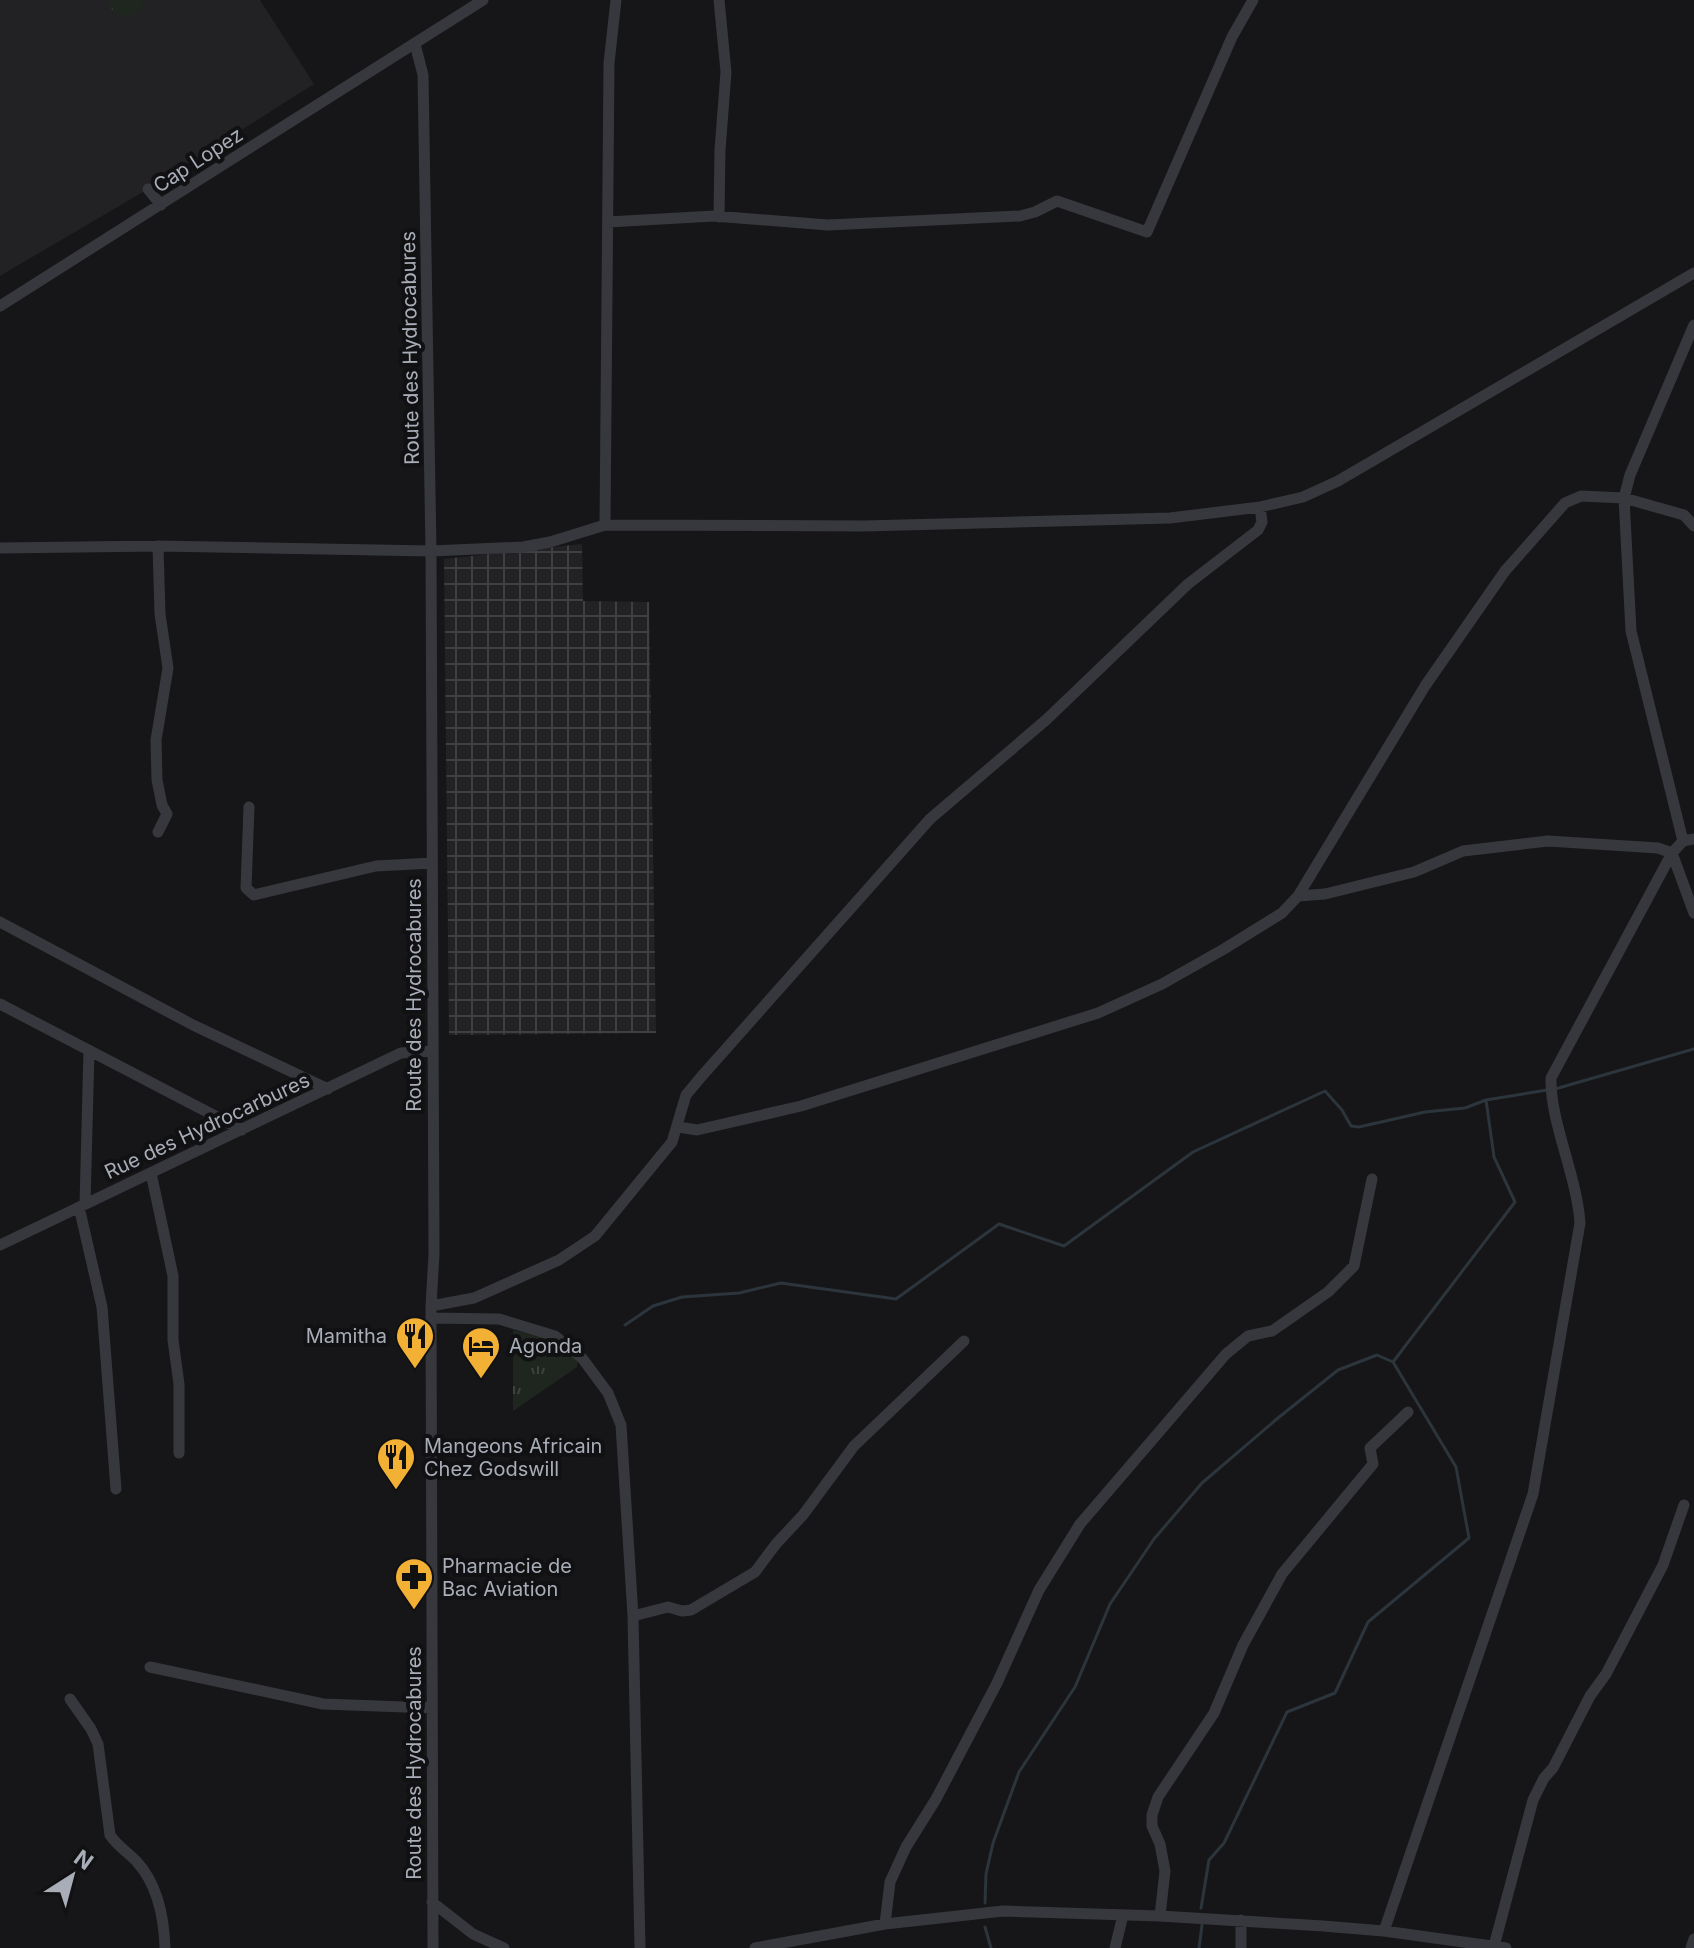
<svg xmlns="http://www.w3.org/2000/svg" width="1694" height="1948" font-family="Inter,sans-serif">
  <defs>
    <pattern id="industrial-grid" width="8" height="8" patternUnits="userSpaceOnUse" patternTransform="scale(2)"><rect width="8" height="8" fill="#222225"/><path d="M0 4h8M4 0v8" fill="none" stroke="#3f3f43"/></pattern>
    <pattern id="grass-tufts" width="24" height="20" patternUnits="userSpaceOnUse" patternTransform="scale(2)"><rect width="24" height="20" fill="#1e261f"/><path d="M3 7l-1-3M5 7V3M7 7l1-3M15 17l-1-3M17 17v-4M19 17l1-3" fill="none" stroke="#3c433d"/></pattern>
  </defs>
  <rect width="100%" height="100%" fill="#161618"/>
  <path fill="#222225" d="M0 0H260L314 84 148 189 0 276Z"/>
  <path fill="url(#industrial-grid)" d="M582 544 583 601 649 602 656 1033 449 1035 444 559Z"/>
  <path fill="url(#grass-tufts)" d="M144 0 139 11 130 17 115 14 107 1Z
    M513 1330 553 1340 578 1359 577 1367 513 1411Z"/>
  <g fill="none" stroke-linecap="round" stroke-linejoin="round">
    <path stroke="#2c353c" stroke-width="3" d="M1555 1089 1694 1049
      M625 1325 653 1306 682 1297 739 1293 781 1283 896 1299 999 1224 1064 1246 1193 1152 1325 1091 1342 1110 1351 1126 1359 1127 1425 1112 1465 1108 1486 1100
      M1393 1362 1515 1202 1494 1157 1486 1100 1547 1090
      M985 1903 986 1874 993 1843 1019 1772 1075 1687 1110 1604 1154 1539 1202 1483 1278 1418 1338 1370 1377 1355 1393 1362 1456 1467 1469 1538 1368 1622 1335 1693 1287 1712 1224 1843 1209 1860 1201 1908
      M985 1927 991 1948
      M1199 1948 1202 1925"/>
    <path stroke="#37383d" stroke-width="11" d="M415 44 423 75 431 551 434 1254 431 1306 433 1948
      M148 189 161 205
      M719 217 720 150 726 72 719 0
      M608 222 714 216 828 225 1020 216 1035 212 1057 201 1147 232 1232 37 1253 0
      M0 306 483 0
      M605 525 609 63 616 0
      M0 548 158 546 431 551 523 547 550 542 605 525 864 526 1170 518 1260 507 1303 497 1338 481 1694 273
      M249 807 246 888 254 895 376 866 432 863
      M158 832 167 814 162 805 157 780 156 740 168 668 160 614 158 546
      M1683 841 1631 631 1624 498 1630 475 1694 325
      M1298 896 1325 894 1414 872 1463 851 1548 841 1658 848 1672 853 1694 913
      M0 922 193 1025 328 1089
      M0 1004 242 1130
      M679 1127 697 1130 801 1106 1098 1013 1162 984 1224 949 1282 913 1298 896 1425 686 1505 571 1565 503 1581 496 1624 498 1684 515 1694 526
      M151 1173 173 1276V1340L179 1384V1453
      M85 1204 89 1050
      M79 1207 102 1307 116 1489
      M0 1245 401 1053 432 1051
      M431 1306 474 1298 559 1260 595 1236 672 1142 686 1095 701 1077 930 819 1046 720 1188 584 1258 530 1262 522 1260 507
      M432 1318 499 1319 555 1336 582 1358 608 1393 621 1425 633 1616 640 1948
      M633 1616 668 1607 682 1611 691 1610 755 1572 776 1544 803 1515 854 1446 964 1341
      M150 1667 323 1704 432 1708
      M70 1699 91 1729 98 1744 110 1835C118 1847 128 1852 137 1862 158 1885 164 1918 165 1948
      M432 1902 473 1934 504 1948
      M1160 1916 1165 1871 1160 1844 1152 1826V1815L1158 1797 1214 1713 1243 1645 1282 1574 1373 1464 1370 1448 1408 1412
      M885 1924 890 1882 906 1847 936 1799 997 1683 1039 1590 1080 1524 1226 1354 1248 1336 1272 1331 1328 1292 1354 1266 1372 1179
      M1384 1931 1533 1494 1580 1223C1577 1176 1550 1122 1551 1078L1672 853 1683 841 1694 839
      M1494 1946 1533 1800 1544 1778 1553 1768 1590 1696 1606 1674 1663 1565 1684 1505
      M755 1948 885 1924 1003 1911 1160 1916 1323 1926 1384 1931 1506 1948
      M1115 1948 1123 1915
      M1241 1948V1920
      M1691 1948 1694 1939"/>
  </g>
  <defs>
    <g id="restaurant-pin" transform="scale(2)"><path d="M0 17L-7.5 6A9.5 9.5 0 1 1 7.5 6Z" fill="#f2b134" stroke="#111113"/><path d="M-5-6h1v4h1v-4h1v4h1v-4h1v5L-1.5 .5V6h-2V.5L-5-1ZM5-6V6H3V1.5H1.5Q1.5-4 5-6Z" fill="#111"/></g>
    <g id="hotel-pin" transform="scale(2)"><path d="M0 17L-7.5 6A9.5 9.5 0 1 1 7.5 6Z" fill="#f2b134" stroke="#111113"/><path d="M-6-4.5h1.5V1H6V5H4.5V3h-9V5H-6ZM-4 0a1.8 1.8 0 1 1 3.6 0ZM.5 0V-2.5h3Q6-2.5 6 0Z" fill="#111"/></g>
    <g id="pharmacy-pin" transform="scale(2)"><path d="M0 17L-7.5 6A9.5 9.5 0 1 1 7.5 6Z" fill="#f2b134" stroke="#111113"/><path d="M-2-6h4v4h4v4h-4v4h-4v-4h-4v-4h4Z" fill="#111"/></g>
  </defs>
  <g fill-rule="evenodd">
    <use href="#restaurant-pin" x="415" y="1336"/>
    <use href="#hotel-pin" x="481" y="1346"/>
    <use href="#restaurant-pin" x="396" y="1457"/>
    <use href="#pharmacy-pin" x="414" y="1577"/>
  </g>
  <g text-anchor="middle" stroke-width="8" stroke-linejoin="round" paint-order="stroke">
    <g font-size="20" fill="#a8adb8" stroke="#111113">
      <text transform="translate(198 160) rotate(-33)" y="7">Cap Lopez</text>
      <text transform="translate(410 348) rotate(-91)" y="7">Route des Hydrocabures</text>
      <text transform="translate(414 995) rotate(-90)" y="7">Route des Hydrocabures</text>
      <text transform="translate(207 1126) rotate(-25)" y="7">Rue des Hydrocarbures</text>
      <text transform="translate(414 1763) rotate(-90)" y="7">Route des Hydrocabures</text>
    </g>
    <g font-size="20" fill="#a8adb8" stroke="#111113" text-anchor="start">
      <text x="387" y="1343" text-anchor="end">Mamitha</text>
      <text x="509" y="1353">Agonda</text>
      <text x="424" y="1453">Mangeons Africain<tspan x="424" dy="23">Chez Godswill</tspan></text>
      <text x="442" y="1573">Pharmacie de<tspan x="442" dy="23">Bac Aviation</tspan></text>
    </g>
  </g>
  <g transform="translate(72 1876) rotate(36)" stroke="#111113" stroke-width="6" paint-order="stroke">
  <path d="M0-6L14 30L0 20L-14 30Z" fill="#a8adb8"/>
  <text y="-12" font-size="22" font-weight="bold" text-anchor="middle" fill="#a8adb8">N</text>
  </g>
</svg>
